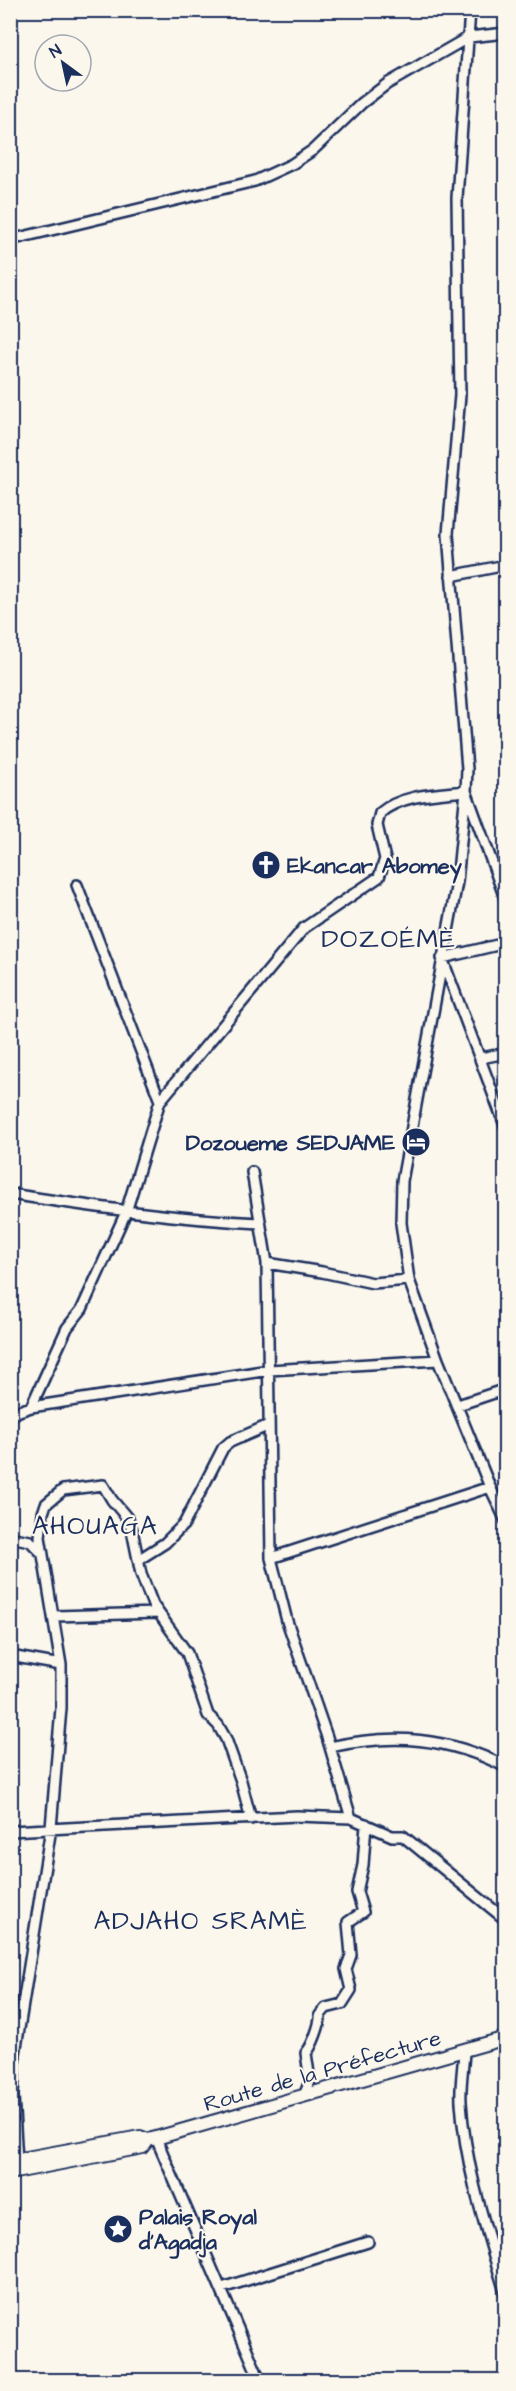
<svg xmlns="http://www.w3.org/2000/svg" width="516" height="2391" font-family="'Architects Daughter',sans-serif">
  <rect width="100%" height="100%" fill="#fbf7ec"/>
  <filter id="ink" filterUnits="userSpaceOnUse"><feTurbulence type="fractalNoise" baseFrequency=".0167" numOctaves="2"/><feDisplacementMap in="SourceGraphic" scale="12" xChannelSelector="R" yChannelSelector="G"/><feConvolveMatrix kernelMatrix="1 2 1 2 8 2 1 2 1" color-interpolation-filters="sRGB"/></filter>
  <g filter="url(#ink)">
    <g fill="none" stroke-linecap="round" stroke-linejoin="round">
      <g stroke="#1b2f5e" stroke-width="14">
        <path id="street" d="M470 10 457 198 460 395 448 534 467 769 466 791 506 901
          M10 240 255 181 292 164 313 150 362 103 387 84 469 37 506 33
          M451 576 506 565
          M77 885 160 1101
          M506 943 442 958 506 1128
          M481 1058 506 1053
          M252 1172 267 1263 271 1558 287 1621 327 1737 351 1818
          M10 1194C94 1207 176 1219 260 1223
          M267 1263 322 1272 373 1283 409 1280
          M458 1405 506 1389
          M31 1407 67 1328 82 1309 126 1212 160 1101 304 928 379 877 385 859 377 825 380 813C402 794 439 794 466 791L457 882 402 1181 401 1223 409 1280 438 1360 490 1487 506 1521
          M10 1417 19 1411 31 1407 269 1370 438 1360
          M10 1427V1444
          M10 1537 30 1541 43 1554
          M271 1558 490 1487
          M138 1560 165 1543 184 1524 223 1448 230 1442 269 1425
          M55 1616 158 1613
          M10 1656 61 1665
          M330 1747C393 1733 448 1737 506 1767
          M10 1831 297 1816 351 1818 392 1836H403L506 1920
          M464 2052C463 2068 460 2086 461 2102 465 2168 487 2232 506 2295
          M304 2096 310 2081 306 2053C312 2047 321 2023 320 2015L326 2008 342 2004 351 1990 346 1969 351 1955 348 1922 363 1912 357 1892 363 1865 366 1824
          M156 2138 260 2380
          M17 2160 13 2096 15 2054 51 1828 61 1708V1665L40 1537 43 1513 46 1504 63 1490 103 1485 112 1500 128 1519 132 1530 141 1574 153 1605 187 1653 208 1715 218 1725 226 1739 241 1781 251 1819
          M222 2288 368 2242"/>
      </g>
      <g stroke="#1b2f5e" stroke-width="16">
        <path id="secondary" d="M10 2161 140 2137 148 2140
          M10 2173 143 2147 148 2140 156 2138 506 2038"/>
      </g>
      <use href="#street" stroke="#fbf7ec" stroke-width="9"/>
      <use href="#secondary" stroke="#fbf7ec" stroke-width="12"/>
    </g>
  </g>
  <defs>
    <g id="church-disc" transform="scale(1.5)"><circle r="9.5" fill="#1b2f5e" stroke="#fbf7ec"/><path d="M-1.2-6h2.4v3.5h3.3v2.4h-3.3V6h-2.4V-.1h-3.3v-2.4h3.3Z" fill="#fff"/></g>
    <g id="hotel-disc" transform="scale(1.5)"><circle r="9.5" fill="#1b2f5e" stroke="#fbf7ec"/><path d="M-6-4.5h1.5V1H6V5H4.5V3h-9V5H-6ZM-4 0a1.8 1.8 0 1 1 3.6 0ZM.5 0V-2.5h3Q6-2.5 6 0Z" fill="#fff"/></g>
    <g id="sight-disc" transform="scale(1.5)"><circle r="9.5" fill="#1b2f5e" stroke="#fbf7ec"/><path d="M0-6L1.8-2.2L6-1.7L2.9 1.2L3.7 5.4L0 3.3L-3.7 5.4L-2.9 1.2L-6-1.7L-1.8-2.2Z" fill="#fff"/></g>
  </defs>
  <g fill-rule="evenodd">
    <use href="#church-disc" x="266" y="865"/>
    <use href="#hotel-disc" x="416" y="1142"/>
    <use href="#sight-disc" x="118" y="2229"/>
  </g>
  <g text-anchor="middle" stroke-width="4.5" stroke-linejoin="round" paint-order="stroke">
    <g font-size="22" font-weight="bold" fill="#1b2f5e" stroke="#fbf7ec" text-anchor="start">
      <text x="287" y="873">Ekancar Abomey</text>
      <text x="395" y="1150" text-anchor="end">Dozoueme SEDJAME</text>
      <text x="139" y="2224">Palais Royal<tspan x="139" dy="25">d'Agadja</tspan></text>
    </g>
    <g font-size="22" fill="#1b2f5e" stroke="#fbf7ec">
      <text transform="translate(322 2070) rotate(-16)" y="8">Route de la Préfecture</text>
    </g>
    <g font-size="26" letter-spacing="1.5" fill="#1b2f5e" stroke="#fbf7ec">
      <text x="389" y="947">DOZOÉMÈ</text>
      <text x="95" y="1534">AHOUAGA</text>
      <text x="201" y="1929">ADJAHO SRAMÈ</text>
    </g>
  </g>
  <rect width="516" height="2391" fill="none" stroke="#fbf7ec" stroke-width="36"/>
  <rect x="18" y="18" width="480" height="2355" fill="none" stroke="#1b2f5e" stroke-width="2" filter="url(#ink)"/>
  <g transform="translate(63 63) rotate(327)"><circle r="28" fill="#fbf7ec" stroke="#a1a7b3" stroke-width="1.5"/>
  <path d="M0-4.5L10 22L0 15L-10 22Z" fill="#1b2f5e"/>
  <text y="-9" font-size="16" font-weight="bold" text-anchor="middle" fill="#1b2f5e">N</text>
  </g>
</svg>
